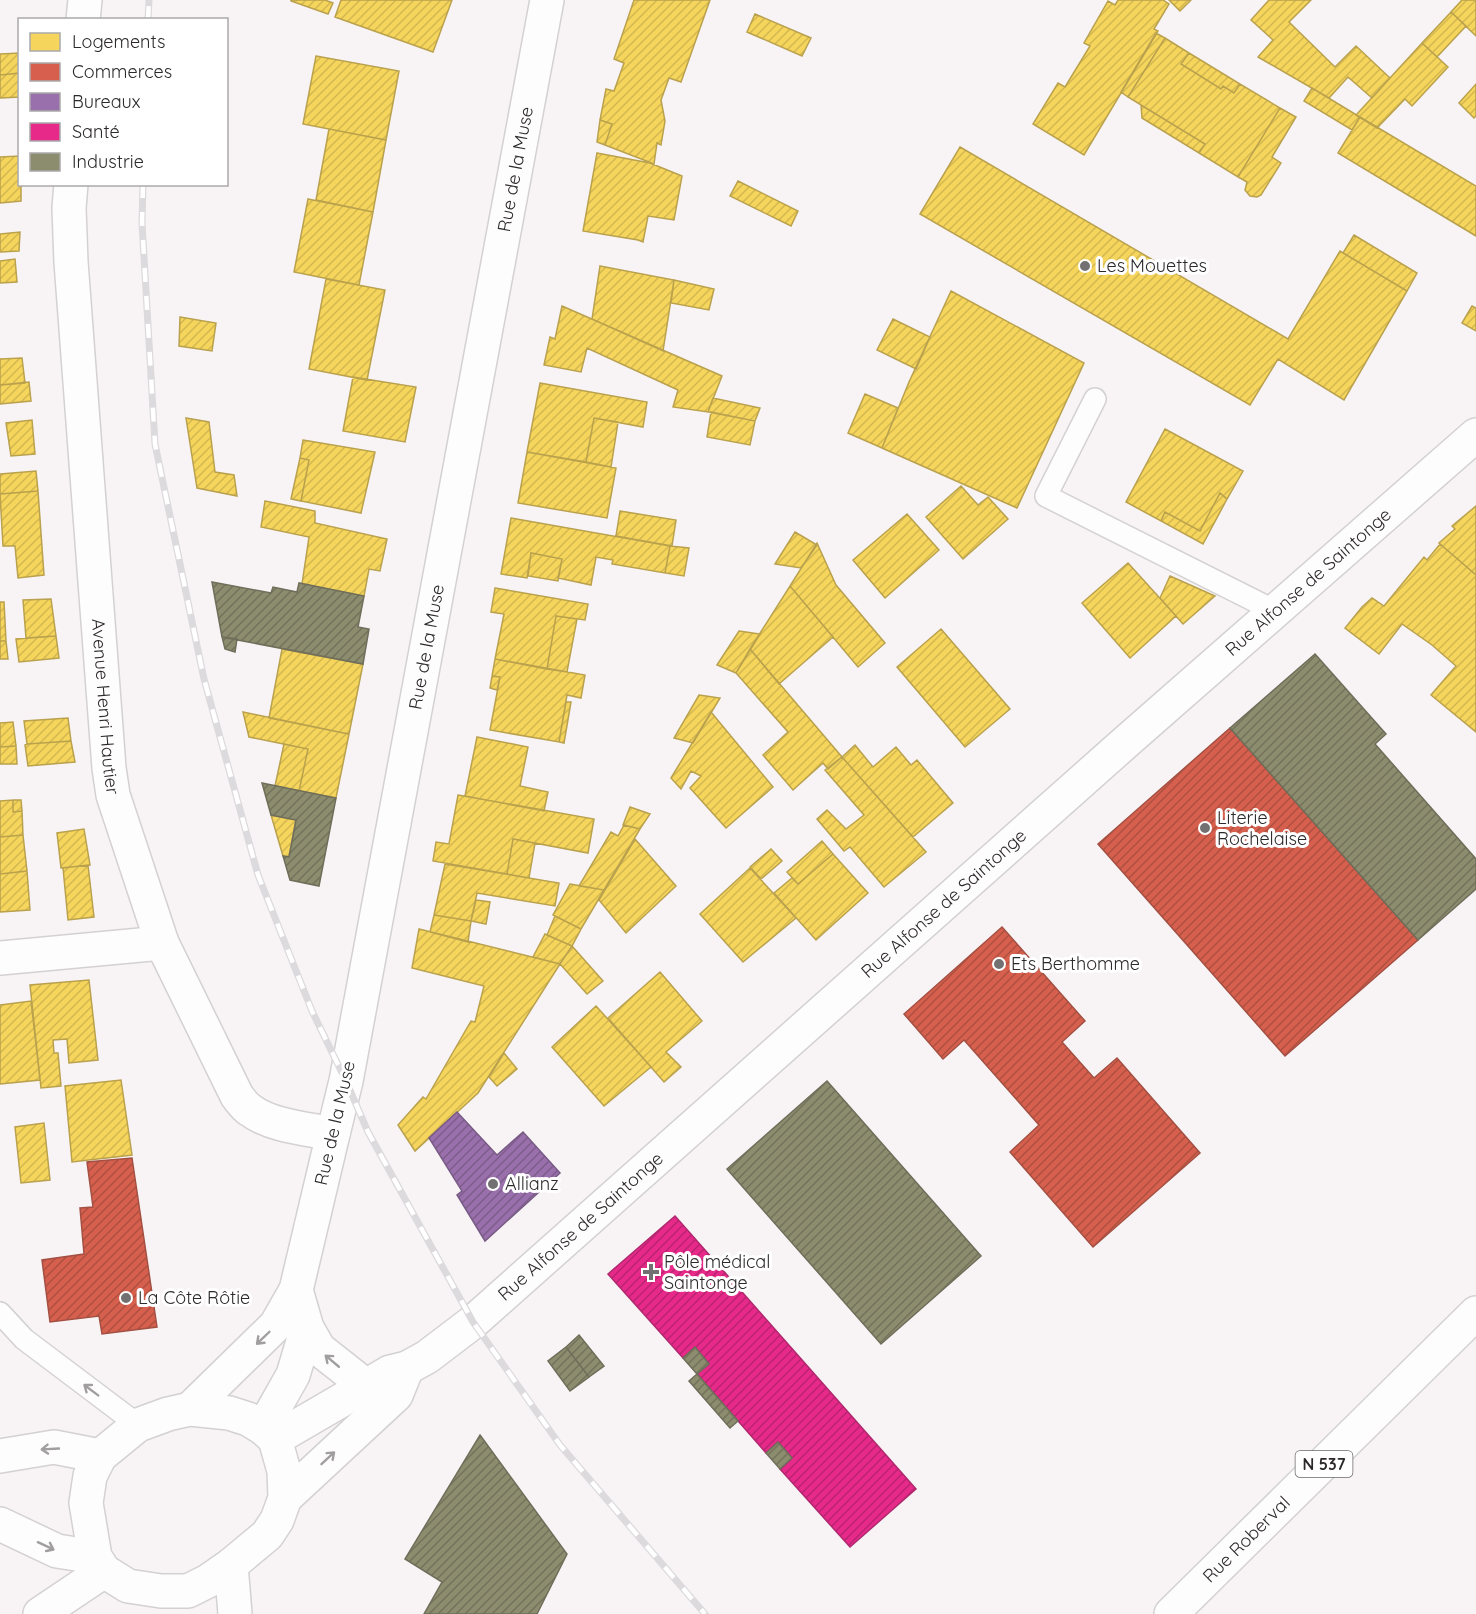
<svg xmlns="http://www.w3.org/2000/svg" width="1476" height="1614" font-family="Quicksand,sans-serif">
  <defs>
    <pattern id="homes-hatch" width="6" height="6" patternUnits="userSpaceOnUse" patternTransform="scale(1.5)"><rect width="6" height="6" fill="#f6d55c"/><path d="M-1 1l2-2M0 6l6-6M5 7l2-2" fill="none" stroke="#d3b750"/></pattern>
    <pattern id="shops-hatch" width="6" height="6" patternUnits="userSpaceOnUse" patternTransform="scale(1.5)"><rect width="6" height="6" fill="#d6604d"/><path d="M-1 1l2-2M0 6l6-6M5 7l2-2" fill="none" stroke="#ae4f40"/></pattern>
    <pattern id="offices-hatch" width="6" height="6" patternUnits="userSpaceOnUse" patternTransform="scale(1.5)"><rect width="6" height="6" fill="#9970ab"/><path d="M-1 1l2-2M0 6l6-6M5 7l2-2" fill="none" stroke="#7d5c8b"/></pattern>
    <pattern id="health-hatch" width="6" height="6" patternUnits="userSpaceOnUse" patternTransform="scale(1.5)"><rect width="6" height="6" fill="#e7298a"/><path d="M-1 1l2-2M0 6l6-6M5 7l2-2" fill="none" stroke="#bb2371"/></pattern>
    <pattern id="industry-hatch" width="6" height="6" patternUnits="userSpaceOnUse" patternTransform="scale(1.5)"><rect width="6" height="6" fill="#8c8c6e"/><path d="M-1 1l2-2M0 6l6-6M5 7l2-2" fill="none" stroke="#73725b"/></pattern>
  </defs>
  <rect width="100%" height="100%" fill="#f8f4f6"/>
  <path fill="url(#homes-hatch)" stroke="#b9a14d" stroke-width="1.5" d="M291 0H325L333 3 328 14 291 1Z
    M341 0H452L433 52 335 17Z
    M634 0H710L681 82 669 78 661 100 665 121 661 145 657 143 654 164 605 145 612 124 600 120 606 89 614 91 624 63 614 59Z
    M1118 0H1163L1169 4 1154 29 1158 31 1084 155 1033 124 1058 83 1065 87 1090 46 1084 43 1108 1 1115 5Z
    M1169 0H1191L1180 11Z
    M1269 0H1311L1289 22 1335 67 1356 46 1390 78 1372 98 1348 77 1329 98 1258 57 1273 40 1251 20Z
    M1462 0H1476V36L1451 12Z
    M1451 12 1466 26 1437 57 1422 43Z
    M755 14 811 38 802 56 747 32Z
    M1156 33 1165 38 1128 97 1121 92Z
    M1165 38 1189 53 1181 64 1221 89 1223 86 1234 93 1240 84 1280 108 1238 177 1199 153 1205 144 1128 97Z
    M1422 43 1448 67 1412 106 1405 99 1377 128 1356 115Z
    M20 53V73L0 75V54Z
    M1189 53 1240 84 1234 93 1223 86 1221 89 1181 64Z
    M316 56 399 71 386 140 303 124Z
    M20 73V97L0 98V75Z
    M1476 84V116L1474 118 1459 103Z
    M1312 88 1360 117 1352 130 1304 101Z
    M1141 105 1205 144 1199 153 1142 118Z
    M1280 108 1296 117 1272 157 1281 163 1261 195 1257 197 1250 196 1245 190 1247 182 1238 177Z
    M1360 117 1476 186V236L1338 153Z
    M600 120 612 124 605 145 597 142Z
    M329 129 386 140 373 212 316 200Z
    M960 147 1288 339 1340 251 1407 291 1344 400 1278 359 1250 405 920 214Z
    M597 153 650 163 682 176 674 220 648 216 643 242 638 240 583 231Z
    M20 156V184H21V201L0 203V157Z
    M738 181 798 211 791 226 730 196Z
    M308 199 373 212 359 285 294 272Z
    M20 232 19 251 0 252V234Z
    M1354 235 1417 273 1407 291 1343 253Z
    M15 259 17 282 0 283V261Z
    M600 266 674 280 663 351 592 319Z
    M326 279 385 290 367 380 309 369Z
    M674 280 714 289 709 310 671 303Z
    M951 291 1084 363 1017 508 882 448 909 382Z
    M562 306 722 376 708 412 673 407 678 390 587 348 581 372 544 365 550 337 555 339Z
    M1472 306 1476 308V331L1462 323Z
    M180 317 216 323 212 351 179 346Z
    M893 319 930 337 916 369 877 350Z
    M22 358 25 383 0 385V359Z
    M353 377 416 387 405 442 343 431Z
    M29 382 31 401 0 404V385Z
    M540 383 647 402 643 427 594 418 586 462 527 452Z
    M865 394 898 408 882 448 848 433Z
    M713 398 760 408 755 421 708 412Z
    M711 412 755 421 750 445 707 437Z
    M186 418 209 422 215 472 234 475 237 496 197 488Z
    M594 418 618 422 611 467 586 462Z
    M32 420 35 454 11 456 6 423Z
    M1165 429 1243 471 1227 499 1220 493 1200 531 1165 512 1161 521 1126 502Z
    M303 440 375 452 361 513 301 501 309 460 300 458Z
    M527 452 616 468 607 518 518 503Z
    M300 458 309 460 301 501 291 499Z
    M36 471 38 491 0 494V474Z
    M961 486 978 505 988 497 1008 519 963 559 926 517Z
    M38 491 44 575 18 578 15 546H3L0 494Z
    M1220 493 1227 499 1203 544 1161 521 1165 512 1200 531Z
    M265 501 315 511V523L387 539 380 571 369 569 364 596 302 584 309 537 261 527Z
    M1476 506V575L1439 543 1455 529 1452 526Z
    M620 511 676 520 672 546 616 536Z
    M907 514 939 550 885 598 853 560Z
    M511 518 670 546 665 573 612 564 613 560 596 557 591 585 558 578 562 559 531 553 527 578 501 574Z
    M795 532 817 545 801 568 775 564Z
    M817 543 836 585 885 643 858 667 790 586Z
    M1440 544 1476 575V732L1431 695 1456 666 1432 645 1402 624 1379 654 1345 628 1362 607 1372 598 1384 606 1424 557 1427 560Z
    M670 546 689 548 684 576 665 573Z
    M531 553 562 559 558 581 528 576Z
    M1128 563 1176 616 1130 658 1082 603Z
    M1170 576 1215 596 1183 624 1160 598Z
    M790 586 833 637 779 684 750 649Z
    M495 588 588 604 585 620 556 616 547 669 495 659 504 614 491 612Z
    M51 599 56 636 26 638 23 600Z
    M0 602H4L6 641H0Z
    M556 616 577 619 567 672 547 669Z
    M941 629 1010 709 965 747 897 667Z
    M739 631 760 634 736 673 717 665Z
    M56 636 59 658 19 662 16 639Z
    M0 641H6L8 659H0Z
    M282 649 363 664 349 734 269 718Z
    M750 649 842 757 828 769 823 763 793 790 763 755 788 732 736 673Z
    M495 659 585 675 581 698 567 695 559 742 490 730 500 677 492 676Z
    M492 676 500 677 497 690 490 688Z
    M699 695 720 698 693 743 674 738Z
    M566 702H571L564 743 559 742Z
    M243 712 349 734 336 798 299 791 308 749 249 737Z
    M711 712 773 787 726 828 690 788 701 776 691 771 681 789 671 778Z
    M68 718 71 741 27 744 24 721Z
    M13 722 16 746 0 747V723Z
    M477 737 528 747 520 786 548 792 544 811 465 796Z
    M71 741 75 762 28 766 25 745 27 744Z
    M284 744 308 749 299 791 275 786Z
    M855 745 873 767 896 747 911 765 917 760 953 803 913 837 842 757Z
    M16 746 17 764H0V747Z
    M842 757 926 852 884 887 850 847 844 851 817 819 827 810 846 829 864 815 825 770Z
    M458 795 594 819 588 853 513 839 507 874 433 861 436 842 449 844Z
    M13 800V812L22 811 23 835 0 837V801Z
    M13 800H21L22 811 13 812Z
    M630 807 650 814 640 829 623 825Z
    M271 815 296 820 289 857 283 856Z
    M624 825 640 829 604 890 579 886 611 832 618 836Z
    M84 829 90 865 61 868 57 833Z
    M23 835 27 871 0 874V837Z
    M513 839 535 843 529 878 507 874Z
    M635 839 676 886 626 933 599 900Z
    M822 841 833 854 798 884 787 872Z
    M771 849 782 861 761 879 750 867Z
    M833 854 868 893 816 940 774 893 792 878 798 884Z
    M445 864 559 883 555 906 477 893 471 921 434 915Z
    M88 865 94 917 68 920 63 868Z
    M750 868 796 918 743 962 700 914Z
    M27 871 30 910 0 912V874Z
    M570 884 604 890 581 929 553 915Z
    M476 900 490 902 486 924 471 921Z
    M434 915 471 921 468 942 430 932Z
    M555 916 581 929 572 946 547 935Z
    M419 929 560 964 478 1093 415 1151 398 1125 423 1097 426 1099 471 1021 475 1022 484 986 412 968Z
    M545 934 572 946 560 964 533 957Z
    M572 946 603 981 587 994 560 964Z
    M660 972 702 1021 666 1052 681 1067 664 1082 608 1018Z
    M89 980 98 1060 69 1063 67 1039 53 1040 54 1053H58L61 1086 41 1088 30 985Z
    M31 1001 40 1080 0 1084V1005Z
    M596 1006 651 1067 604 1106 552 1047Z
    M504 1053 517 1069 497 1086 489 1077Z
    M121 1080 132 1155 72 1162 65 1086Z
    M44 1123 50 1180 21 1183 15 1127Z"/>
  <path fill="url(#shops-hatch)" stroke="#a35043" stroke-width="1.5" d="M1230 728 1418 940 1285 1056 1098 844Z
    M1002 927 1085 1021 1062 1042 1094 1078 1117 1058 1200 1153 1093 1247 1010 1152 1039 1125 964 1040 943 1059 904 1014Z
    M132 1158 157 1327 102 1334 99 1316 50 1322 42 1260 84 1254 80 1208 93 1207 87 1162Z"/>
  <path fill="url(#offices-hatch)" stroke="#785b85" stroke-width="1.5" d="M457 1112 497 1155 523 1132 560 1173 485 1241 457 1195 462 1191 429 1138Z"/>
  <path fill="url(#health-hatch)" stroke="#af296e" stroke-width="1.5" d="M675 1216 916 1489 850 1547 780 1469 792 1458 778 1442 766 1453 697 1374 709 1364 695 1347 683 1358 608 1274Z"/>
  <path fill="url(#industry-hatch)" stroke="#6f6e5a" stroke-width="1.5" d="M212 582 271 593 273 587 297 592 299 583 364 596 358 627 369 629 363 664 222 637Z
    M222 637 237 639 235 652 225 649Z
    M1315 654 1386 734 1375 744 1476 859V889L1418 940 1230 728Z
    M262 783 336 798 319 886 290 880 283 856 289 857 296 820 271 815Z
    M827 1081 981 1256 881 1344 727 1169Z
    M579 1335 604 1366 589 1377 566 1347Z
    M566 1347 589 1377 570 1391 548 1361Z
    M695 1347 709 1364 697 1374 683 1358Z
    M697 1374 738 1421 730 1428 689 1381Z
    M480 1435 567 1554 537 1614H424L442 1582 405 1559Z
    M778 1442 792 1458 780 1469 766 1453Z"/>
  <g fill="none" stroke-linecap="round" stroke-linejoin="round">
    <g stroke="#d4d1d2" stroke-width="24">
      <path id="lane" d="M1095 399 1046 496 1275 611
        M0 1313 24 1339 138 1425"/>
    </g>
    <g stroke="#d4d1d2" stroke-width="36">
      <g id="street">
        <path d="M0 958 162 943"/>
        <path id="s1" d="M333 1134 346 1081 547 0"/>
      </g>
    </g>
    <g stroke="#d4d1d2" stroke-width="36">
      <g id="secondary">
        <path d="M83 20 85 0"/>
        <path id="s2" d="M71 184 69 208 71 262 109 768 113 795 162 943 237 1096C241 1101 245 1107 250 1110 271 1126 308 1129 333 1134L296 1290 276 1325 190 1409"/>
        <path d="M296 1290 307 1328 319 1349 366 1386"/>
        <path d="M190 1409 229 1413 248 1419 263 1428 275 1439 284 1471 285 1498 277 1520 267 1535 231 1565 208 1581 188 1591H161L128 1586 104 1571 95 1557 86 1503 90 1476 100 1456 138 1425 168 1414Z"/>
        <path d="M263 1428 293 1375 307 1328"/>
        <path id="s3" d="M275 1439 390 1372 407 1368 427 1357 473 1322 1127 741 1476 435"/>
        <path d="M0 1456 54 1447 100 1456"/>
        <path d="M285 1498 396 1395 407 1368"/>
        <path d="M0 1524 57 1551 95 1557"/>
        <path d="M231 1565 235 1614"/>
        <path d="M40 1614 104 1571"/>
      </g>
    </g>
    <g stroke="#d4d1d2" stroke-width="36">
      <g id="primary">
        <path id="s4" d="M1171 1614 1476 1313"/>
      </g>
    </g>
    <use href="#lane" stroke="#fefdfe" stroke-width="21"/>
    <use href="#street" stroke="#fefdfe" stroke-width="33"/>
    <use href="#secondary" stroke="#fefdfe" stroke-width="33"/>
    <use href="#primary" stroke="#fefdfe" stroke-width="33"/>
    <g stroke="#dcdadc" stroke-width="7">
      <path id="rail" d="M148 20 149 0
        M143 184 142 223 155 444 204 679 258 875 312 1011 346 1081 368 1132 473 1322 560 1445 705 1614"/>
    </g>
    <use href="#rail" stroke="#fff" stroke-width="4.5" stroke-dasharray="14" stroke-linecap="butt"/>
  </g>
  <defs><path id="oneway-shaft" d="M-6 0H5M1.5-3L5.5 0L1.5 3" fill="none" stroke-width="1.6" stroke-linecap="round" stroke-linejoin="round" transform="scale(1.5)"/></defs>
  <g stroke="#a09e9f">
    <use href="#oneway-shaft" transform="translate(263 1338) rotate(136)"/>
    <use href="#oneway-shaft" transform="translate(332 1361) rotate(-140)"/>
    <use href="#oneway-shaft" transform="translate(91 1390) rotate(-143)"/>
    <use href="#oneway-shaft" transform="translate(50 1449) rotate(177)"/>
    <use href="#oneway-shaft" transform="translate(328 1458) rotate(-43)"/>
    <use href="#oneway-shaft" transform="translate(46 1546) rotate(25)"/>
  </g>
  <g fill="#737072" stroke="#fff" stroke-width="2">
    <circle cx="1085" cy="266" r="6"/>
    <circle cx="1205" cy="828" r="6"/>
    <circle cx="999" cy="964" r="6"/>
    <circle cx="493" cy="1184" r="6"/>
    <path d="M648 1263h6v6h6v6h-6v6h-6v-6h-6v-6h6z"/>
    <circle cx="126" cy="1298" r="6"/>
  </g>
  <g text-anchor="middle" stroke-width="6" stroke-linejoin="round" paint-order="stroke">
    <rect fill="#fff" stroke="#6b696b" stroke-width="1.5" x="1295.5" y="1451" width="57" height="26" rx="4.5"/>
    <g font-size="16" font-weight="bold" fill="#2c292b">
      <text x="1324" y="1470">N 537</text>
    </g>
    <g font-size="18" fill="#2c292b" stroke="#fff">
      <text dy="6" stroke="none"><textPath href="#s1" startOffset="982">Rue de la Muse</textPath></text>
      <text dy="6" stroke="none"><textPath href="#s3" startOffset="1347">Rue Alfonse de Saintonge</textPath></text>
      <text dy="6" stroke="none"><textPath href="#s1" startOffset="496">Rue de la Muse</textPath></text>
      <text dy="6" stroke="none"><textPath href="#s2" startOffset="524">Avenue Henri Hautier</textPath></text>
      <text dy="6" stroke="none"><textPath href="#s3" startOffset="861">Rue Alfonse de Saintonge</textPath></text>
      <text transform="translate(335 1123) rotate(-77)" y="6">Rue de la Muse</text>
      <text dy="6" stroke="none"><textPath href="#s3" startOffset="375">Rue Alfonse de Saintonge</textPath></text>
      <text dy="6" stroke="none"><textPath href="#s4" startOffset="106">Rue Roberval</textPath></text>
    </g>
    <g font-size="18" fill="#2c292b" stroke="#fff" text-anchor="start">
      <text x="1097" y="272">Les Mouettes</text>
      <text x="1217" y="824">Literie<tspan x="1217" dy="21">Rochelaise</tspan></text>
      <text x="1011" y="970">Ets Berthomme</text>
      <text x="505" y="1190">Allianz</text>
      <text x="664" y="1268">Pôle médical<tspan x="664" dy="21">Saintonge</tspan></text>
      <text x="138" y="1304">La Côte Rôtie</text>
    </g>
  </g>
  <rect x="18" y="18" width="210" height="168" fill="#ffffff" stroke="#aba9aa" stroke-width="1.5"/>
  <rect x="30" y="33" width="30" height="18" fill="#f6d55c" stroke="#aba9aa" stroke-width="1.5"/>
  <text x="72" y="48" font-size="18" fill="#2c292b">Logements</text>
  <rect x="30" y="63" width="30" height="18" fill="#d6604d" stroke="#aba9aa" stroke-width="1.5"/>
  <text x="72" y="78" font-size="18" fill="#2c292b">Commerces</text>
  <rect x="30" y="93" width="30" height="18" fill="#9970ab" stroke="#aba9aa" stroke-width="1.5"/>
  <text x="72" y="108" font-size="18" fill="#2c292b">Bureaux</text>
  <rect x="30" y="123" width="30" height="18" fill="#e7298a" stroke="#aba9aa" stroke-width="1.5"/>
  <text x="72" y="138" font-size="18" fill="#2c292b">Santé</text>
  <rect x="30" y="153" width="30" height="18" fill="#8c8c6e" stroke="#aba9aa" stroke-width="1.5"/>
  <text x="72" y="168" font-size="18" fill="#2c292b">Industrie</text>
</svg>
